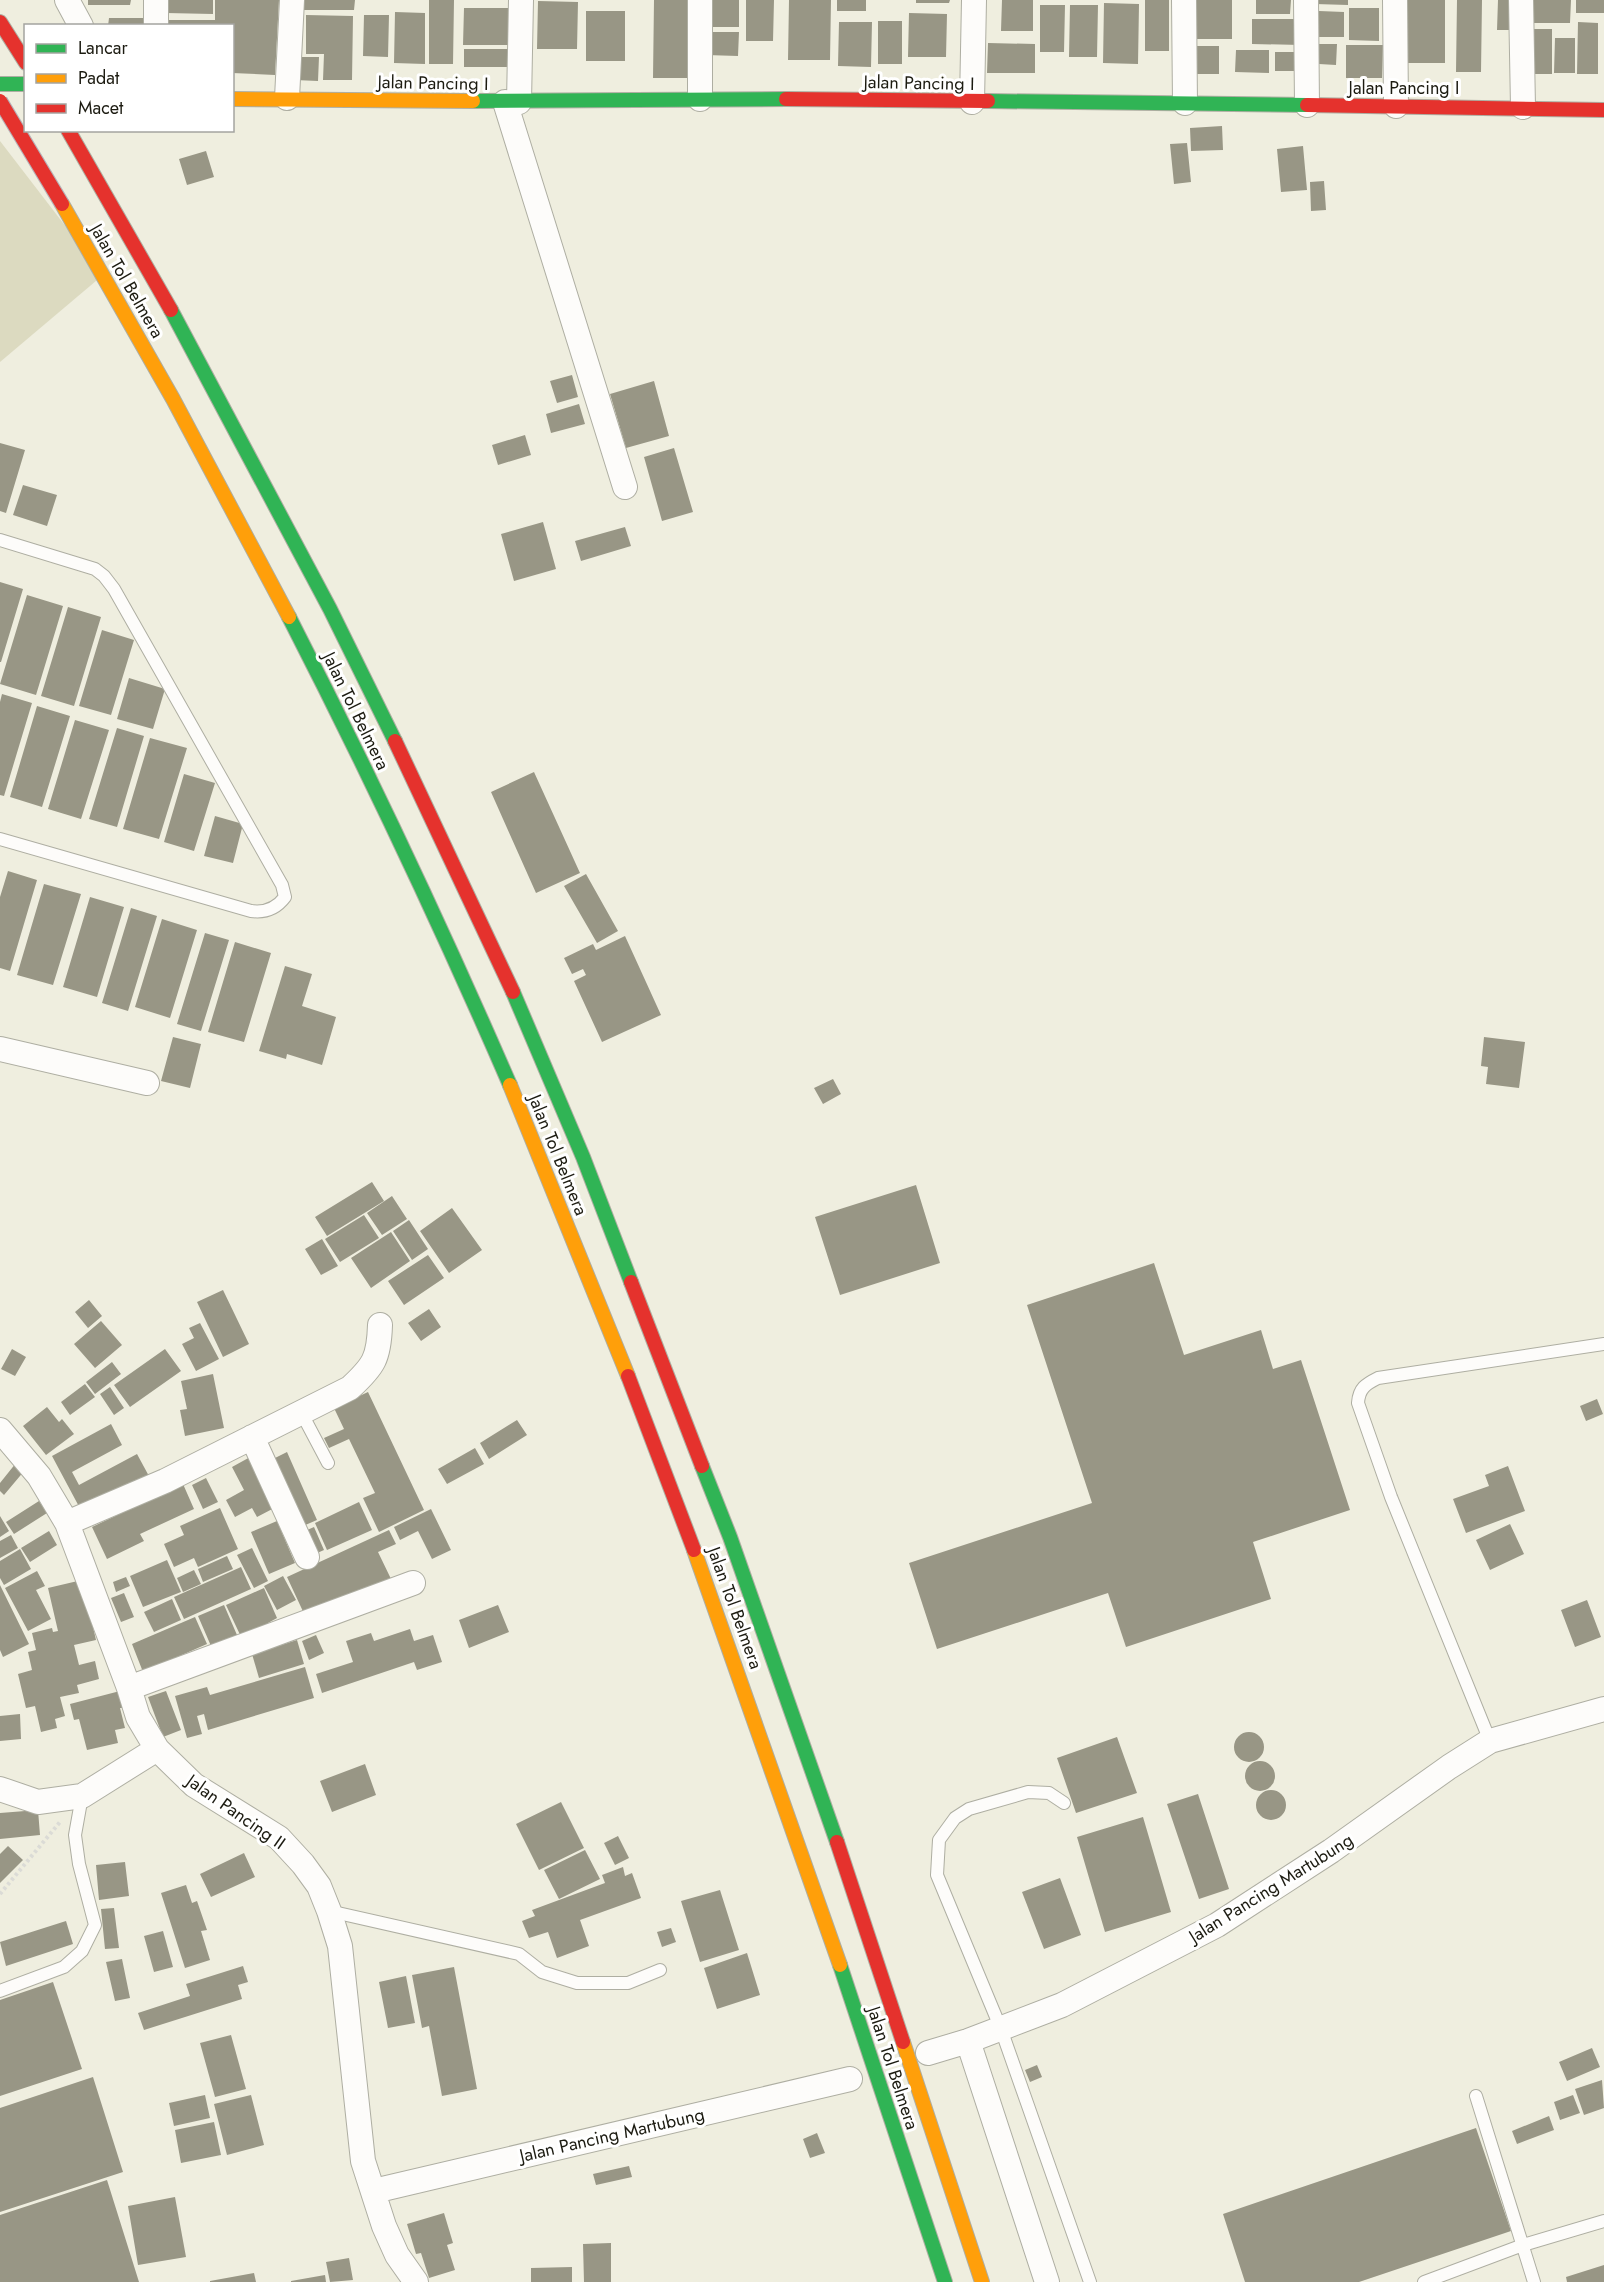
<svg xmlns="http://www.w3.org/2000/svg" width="1604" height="2282" font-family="Jost,sans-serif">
  <rect width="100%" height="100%" fill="#efeedf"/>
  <path fill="#dcdac0" d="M0 141 103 275 0 362Z"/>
  <path fill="#989685" d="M88 0H131L130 5H88Z
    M167 0H213V14L166 13Z
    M215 0H279L275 75 232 73V26H164L165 20H215Z
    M304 0H355L354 10H304Z
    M429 0H454L453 64H429Z
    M654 0H690L689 78H653Z
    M711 0H739V27H711Z
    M746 0H774L773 41H746Z
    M789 0H831L830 60H788Z
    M837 0H866V11H837Z
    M916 0H950L949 3H916Z
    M1002 0H1033V31H1001Z
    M1145 0H1169V51H1145Z
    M1193 0H1232V39H1192Z
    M1256 0H1291L1290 14H1256Z
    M1316 0H1348V5L1315 4Z
    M1401 0H1445V63H1400Z
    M1457 0H1482L1481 72H1456Z
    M1498 0H1516V30H1497Z
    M1530 0H1571L1570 23H1530Z
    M1576 0H1604V13H1576Z
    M538 1 578 2 577 49H537Z
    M1104 3 1139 4 1138 64 1103 63Z
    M1040 5H1065L1064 52H1040Z
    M1070 5H1098L1097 57H1069Z
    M464 8H509V45H463Z
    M1349 8H1379V41L1349 40Z
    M586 11H625V61H586Z
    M1319 11 1344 12V37H1319Z
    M395 12 425 13V64L394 63Z
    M909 13 947 14 946 57H908Z
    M306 15 353 16 352 80H323L324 54H306Z
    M364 15H389L388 57 363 56Z
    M109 18H144V26H108Z
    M1252 19H1301V45L1252 44Z
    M878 21H902V64H878Z
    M839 22H872L871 67 838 66Z
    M1578 22 1598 23V74H1577Z
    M1533 29H1552V74H1532Z
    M706 32H739L738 56 706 55Z
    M1555 38H1575V73H1554Z
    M988 43 1035 44V73H987Z
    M1319 44H1337L1336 65 1319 64Z
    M1346 45H1383L1382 78H1346Z
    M1190 46H1219V74H1189Z
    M464 49H508L507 67H464Z
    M1236 50H1269V73L1235 72Z
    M1275 52H1296V71H1275Z
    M295 57H319L318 81 295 80Z
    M1222 126 1223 150 1191 151 1190 128Z
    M1187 143 1191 182 1174 184 1170 144Z
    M1303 146 1307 190 1281 192 1277 149Z
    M206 151 214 177 187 185 179 159Z
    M1324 181 1326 210 1311 211 1310 182Z
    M572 375 578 397 557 403 550 381Z
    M654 381 669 436 626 448 610 394Z
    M579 404 585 424 551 433 546 414Z
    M525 435 531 455 498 465 492 445Z
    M0 443 25 450 6 513 0 511Z
    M674 448 693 512 662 521 644 457Z
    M23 485 57 495 47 526 13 515Z
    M543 522 556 569 514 581 501 534Z
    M625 527 631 546 581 561 575 541Z
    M0 582 23 589 1 662H0Z
    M27 595 63 606 36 695 0 684Z
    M68 607 101 617 74 706 41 696Z
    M102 630 134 640 111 715 79 706Z
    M129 678 165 689 153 729 117 719Z
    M2 694 32 703 4 796 0 795V702Z
    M37 706 70 716 42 807 10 797Z
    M75 720 109 730 81 819 48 809Z
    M117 728 144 736 117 827 89 819Z
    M150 738 187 748 159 839 123 829Z
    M534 772 580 873 536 893 491 792Z
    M184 774 215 783 194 851 164 842Z
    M215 816 243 824 233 863 204 856Z
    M8 871 37 880 10 971 0 968V897Z
    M586 874 618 931 597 943 564 886Z
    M44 884 81 894 53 985 17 975Z
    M90 897 124 907 97 997 63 987Z
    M131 908 157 916 128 1011 102 1003Z
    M162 919 197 930 170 1018 135 1007Z
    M205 933 229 940 201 1031 177 1024Z
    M625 936 661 1015 602 1042 574 981 586 975 583 969 572 974 564 958 593 944 596 950Z
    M235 942 271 953 244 1042 208 1032Z
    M285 966 312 974 302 1006 336 1017 322 1065 287 1054 286 1059 259 1051Z
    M173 1037 201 1044 190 1088 161 1081Z
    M1484 1037 1525 1042 1519 1088 1486 1084 1488 1067 1481 1066Z
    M833 1079 841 1094 823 1104 814 1088Z
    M372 1182 384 1201 327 1236 315 1217Z
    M916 1185 940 1263 840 1295 815 1217Z
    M392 1196 407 1219 382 1235 367 1213Z
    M452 1208 482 1250 449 1273 420 1231Z
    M364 1215 379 1238 340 1262 325 1239Z
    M409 1220 428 1249 412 1260 393 1231Z
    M391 1232 410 1261 371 1288 351 1258Z
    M322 1239 338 1266 321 1275 305 1249Z
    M428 1255 444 1278 404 1305 388 1281Z
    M1154 1263 1184 1355 1261 1330 1273 1369 1301 1360 1350 1510 1253 1542 1271 1599 1126 1647 1108 1593 937 1649 909 1563 1092 1503 1027 1305Z
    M223 1290 249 1344 223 1357 197 1302Z
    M89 1300 102 1316 88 1328 75 1312Z
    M429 1309 441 1327 421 1341 408 1323Z
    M101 1321 122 1345 95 1368 74 1344Z
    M200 1323 219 1359 196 1371 182 1344 194 1338 189 1328Z
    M12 1349 26 1357 15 1376 1 1369Z
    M165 1349 181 1371 130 1407 114 1385Z
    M112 1362 121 1374 95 1394 86 1382Z
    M213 1374 224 1428 185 1436 180 1410 187 1409 181 1381Z
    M85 1384 95 1397 70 1415 61 1402Z
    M110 1387 124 1408 114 1415 100 1394Z
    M368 1392 424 1510 379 1532 363 1498 375 1493 349 1439 329 1448 324 1438 344 1429 334 1408Z
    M1597 1399 1603 1414 1586 1421 1580 1406Z
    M47 1407 59 1422 62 1419 74 1434 46 1455 23 1426Z
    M517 1420 527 1435 489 1459 480 1443Z
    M111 1424 122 1445 72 1472 79 1485 137 1454 150 1478 83 1514 52 1456Z
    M475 1448 484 1464 447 1484 438 1469Z
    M287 1452 317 1520 303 1526 273 1459Z
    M252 1456 278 1506 257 1517 252 1508 235 1517 226 1500 244 1490 232 1467Z
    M16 1463 25 1470 4 1495 0 1491V1483Z
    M1508 1466 1525 1511 1466 1533 1453 1499 1489 1486 1485 1475Z
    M206 1478 218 1502 203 1509 192 1485Z
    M183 1484 194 1509 140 1534 144 1541 107 1559 92 1527Z
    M39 1501 47 1513 14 1534 6 1522Z
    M359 1502 372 1530 327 1550 315 1523Z
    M220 1508 238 1549 198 1567 194 1558 174 1567 164 1544 184 1535 180 1526Z
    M431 1509 451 1550 432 1559 418 1531 400 1540 394 1527Z
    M0 1516 9 1531 0 1537Z
    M277 1521 295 1563 269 1574 251 1532Z
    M1510 1524 1524 1554 1490 1570 1476 1540Z
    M314 1527 324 1550 315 1554 305 1531Z
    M389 1530 396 1544 378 1552 392 1581 307 1620 287 1577Z
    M49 1531 57 1545 30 1562 21 1548Z
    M11 1535 18 1548 0 1558V1541Z
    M252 1548 268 1581 254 1588 237 1555Z
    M20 1549 31 1569 4 1585 0 1578V1561Z
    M227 1556 233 1569 203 1582 198 1569Z
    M167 1560 181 1592 143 1607 130 1576Z
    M241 1567 251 1589 184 1619 174 1597Z
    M194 1570 201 1584 183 1592 177 1578Z
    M37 1571 45 1586 36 1590 51 1619 28 1631 5 1588Z
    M283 1576 296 1600 277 1610 264 1586Z
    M126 1577 130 1586 116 1592 113 1582Z
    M82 1580 96 1640 74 1645 79 1665 95 1661 99 1679 77 1685 79 1693 60 1697 65 1716 55 1719 57 1728 41 1732 35 1706 26 1708 18 1674 32 1670 28 1652 36 1650 32 1633 52 1628 53 1632 58 1631 48 1588Z
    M0 1585 29 1644 3 1657 0 1650Z
    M264 1588 277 1618 268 1623 270 1629 243 1641 226 1605Z
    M124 1593 134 1617 121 1622 111 1598Z
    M172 1599 181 1620 154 1632 144 1612Z
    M1587 1600 1601 1637 1575 1647 1561 1610Z
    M224 1605 237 1635 211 1646 198 1616Z
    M498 1605 509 1632 469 1648 459 1620Z
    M195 1617 207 1644 143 1672 132 1644Z
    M410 1629 414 1641 433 1635 442 1662 417 1670 414 1662 322 1693 316 1674 353 1662 346 1641 371 1633 374 1641Z
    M316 1635 324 1653 309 1660 302 1641Z
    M297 1640 304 1664 259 1678 252 1654Z
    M305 1667 314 1698 208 1730 204 1714 197 1716 202 1734 187 1738 175 1696 207 1687 210 1695Z
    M120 1691 124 1708H120L125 1728 115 1730 118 1743 87 1750 79 1719 74 1720 70 1704Z
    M166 1691 181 1730 163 1737 148 1697Z
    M20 1714 21 1739 0 1741V1716Z
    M1234 1747a15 15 0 1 1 30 0a15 15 0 1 1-30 0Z
    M1117 1737 1137 1793 1076 1813 1057 1758Z
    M1245 1776a15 15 0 1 1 30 0a15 15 0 1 1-30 0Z
    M365 1764 376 1795 332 1812 320 1781Z
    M1256 1805a15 15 0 1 1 30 0a15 15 0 1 1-30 0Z
    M1198 1794 1229 1889 1199 1899 1167 1804Z
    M561 1802 584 1848 539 1870 516 1824Z
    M38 1810 40 1835 0 1839V1813Z
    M1143 1817 1171 1912 1105 1932 1077 1837Z
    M618 1836 629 1858 615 1865 604 1843Z
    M8 1846 23 1860 0 1883V1854Z
    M585 1850 600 1879 559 1899 544 1870Z
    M244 1853 255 1877 211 1897 200 1874Z
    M125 1862 129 1896 99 1900 96 1865Z
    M623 1867 625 1876 632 1873 641 1898 580 1920 589 1946 557 1958 548 1932 529 1938 522 1921 535 1916 532 1910 605 1883 602 1875Z
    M1060 1878 1081 1935 1044 1949 1022 1892Z
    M186 1885 192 1903 197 1901 207 1930 201 1931 210 1960 185 1968 161 1893Z
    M720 1890 739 1950 700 1962 681 1901Z
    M114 1908 119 1948 105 1949 101 1909Z
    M66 1921 73 1944 6 1966 0 1942Z
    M671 1928 676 1942 662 1947 657 1932Z
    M163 1931 173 1967 154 1972 144 1936Z
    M747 1953 760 1995 717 2009 704 1968Z
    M122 1959 130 1998 115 2001 106 1962Z
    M243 1966 248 1982 238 1985 242 1999 144 2030 138 2013 190 1996 186 1984Z
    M454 1967 477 2089 442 2096 429 2026 422 2028 412 1975Z
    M406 1976 415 2023 388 2028 379 1982Z
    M53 1982 82 2069 0 2096V2000Z
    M231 2035 246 2089 215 2097 200 2043Z
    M1592 2048 1600 2067 1567 2081 1559 2062Z
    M1037 2065 1042 2077 1030 2082 1025 2070Z
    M93 2077 123 2172 0 2212V2108Z
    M1602 2080 1604 2108 1584 2115 1575 2089Z
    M205 2095 210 2118 174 2126 169 2103Z
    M251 2095 264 2145 227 2155 214 2104Z
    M1573 2095 1580 2113 1560 2120 1554 2102Z
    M1549 2116 1554 2130 1517 2144 1512 2131Z
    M214 2122 221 2155 181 2163 175 2130Z
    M1476 2128 1511 2231 1359 2282H1245L1223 2214Z
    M817 2133 825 2153 810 2158 803 2139Z
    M629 2166 632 2177 596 2185 593 2174Z
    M107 2180 139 2282H0V2215Z
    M175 2197 186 2257 138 2265 128 2206Z
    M444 2213 453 2243 447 2245 455 2270 429 2278 421 2253 416 2254 407 2224Z
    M611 2243V2282H584L583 2244Z
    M349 2258 353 2280 330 2282 326 2262Z
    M1604 2265V2282H1567L1566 2277Z
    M572 2267V2282H531V2268Z
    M254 2273 256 2282H210V2281Z
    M325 2275 326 2282H291V2281Z"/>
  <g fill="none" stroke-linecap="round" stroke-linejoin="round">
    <g stroke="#aeaea2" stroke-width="14">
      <path id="lane" d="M0 540 95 569 104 576 114 589 282 885 285 897C276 909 265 913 251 911L0 839
        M301 1412 328 1463
        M1490 1741 1391 1497 1358 1403C1359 1388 1366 1384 1378 1378L1604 1344
        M1064 1803 1049 1793 1028 1792 969 1809 955 1818 939 1840 937 1875 1001 2029 1090 2282
        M329 1911 519 1954 542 1972 577 1983H628L660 1970
        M0 1991 64 1967 82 1951 95 1925 79 1864 75 1835 82 1796
        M1476 2096 1534 2282
        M1424 2282 1523 2245 1604 2221"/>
    </g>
    <g stroke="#aeaea2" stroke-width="26">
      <path id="street" d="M67 0 81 26
        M1184 0 1185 103
        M1306 0 1307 105
        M1395 0 1396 106
        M1521 0 1523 107
        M156 26V0
        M287 98 292 0
        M700 99V0
        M505 102 625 487
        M519 102 521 0
        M972 102 974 0
        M0 1049 147 1083
        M0 1430 39 1476 67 1523 129 1688 138 1717 157 1749 194 1785 279 1838 303 1864 319 1886 329 1911 340 1946 363 2161 384 2226 397 2255 416 2282
        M252 1437 307 1557
        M67 1523 165 1481 350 1388C374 1366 379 1358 380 1325
        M129 1688 413 1583
        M0 1789 38 1802 82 1796 157 1749
        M968 2041 1047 2282
        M928 2053 968 2041 1062 2005 1217 1925 1331 1851 1449 1767 1490 1741 1604 1709
        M374 2191 850 2079"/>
    </g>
    <g stroke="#aeaea2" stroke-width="16">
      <path id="fast" d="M0 84H26
        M473 101 786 99
        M988 101 1307 105
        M171 310 330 609 395 741
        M289 617C368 771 441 926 510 1085
        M513 992 583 1157 631 1282
        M702 1466 730 1537 837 1842
        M840 1965 945 2282"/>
    </g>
    <g stroke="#aeaea2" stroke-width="16">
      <path id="slow" d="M232 99 473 101
        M62 204 173 399 289 617
        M510 1085 628 1376
        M694 1550 840 1965
        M903 2042 982 2282"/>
    </g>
    <g stroke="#aeaea2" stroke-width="16">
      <path id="jam" d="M0 22 26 63
        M786 99 988 101
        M1307 105 1604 110
        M68 130 171 310
        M395 741 513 992
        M631 1282 702 1466
        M628 1376 694 1550
        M837 1842 903 2042"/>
    </g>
    <path stroke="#dbdbd6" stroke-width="4" stroke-dasharray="3 3" stroke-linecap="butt" d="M0 1894 60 1822"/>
    <use href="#lane" stroke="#fdfcfa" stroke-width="12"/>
    <use href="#street" stroke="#fdfcfa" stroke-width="24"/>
    <use href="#fast" stroke="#30b455" stroke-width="14"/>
    <use href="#slow" stroke="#ff9f0a" stroke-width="14"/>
    <use href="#jam" stroke="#e5322d" stroke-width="14"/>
    <g stroke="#b6b0b6" stroke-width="16" stroke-linecap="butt">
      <path id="jam-bridge" d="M0 101 62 204"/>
    </g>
    <use href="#jam-bridge" stroke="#e5322d" stroke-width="14"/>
  </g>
  <g text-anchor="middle" stroke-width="6" stroke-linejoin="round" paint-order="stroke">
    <g font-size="18" fill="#1c1b11" stroke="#fff">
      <text transform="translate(433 83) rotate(1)" y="6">Jalan Pancing I</text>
      <text transform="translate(919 83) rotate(1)" y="6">Jalan Pancing I</text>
      <text x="1404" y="94">Jalan Pancing I</text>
      <text transform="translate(127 281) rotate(60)" y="6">Jalan Tol Belmera</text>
      <text transform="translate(356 711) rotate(64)" y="6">Jalan Tol Belmera</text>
      <text transform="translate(558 1155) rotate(68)" y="6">Jalan Tol Belmera</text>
      <text transform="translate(735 1608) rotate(70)" y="6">Jalan Tol Belmera</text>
      <text transform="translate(236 1812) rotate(35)" y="6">Jalan Pancing II</text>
      <text transform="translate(1271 1888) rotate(-32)" y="6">Jalan Pancing Martubung</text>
      <text transform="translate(893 2068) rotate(72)" y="6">Jalan Tol Belmera</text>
      <text transform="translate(612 2135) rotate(-13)" y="6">Jalan Pancing Martubung</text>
    </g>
  </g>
  <rect x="24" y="24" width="210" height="108" fill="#ffffff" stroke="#a4a4a0" stroke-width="1.5"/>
  <rect x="36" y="44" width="30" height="9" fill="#30b455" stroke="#a4a4a0" stroke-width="1.5"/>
  <text x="78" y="54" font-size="18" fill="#1c1b11">Lancar</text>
  <rect x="36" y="74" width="30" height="9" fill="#ff9f0a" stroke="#a4a4a0" stroke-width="1.5"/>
  <text x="78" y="84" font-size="18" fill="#1c1b11">Padat</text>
  <rect x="36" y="104" width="30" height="9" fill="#e5322d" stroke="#a4a4a0" stroke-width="1.5"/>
  <text x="78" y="114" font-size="18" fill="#1c1b11">Macet</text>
</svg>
